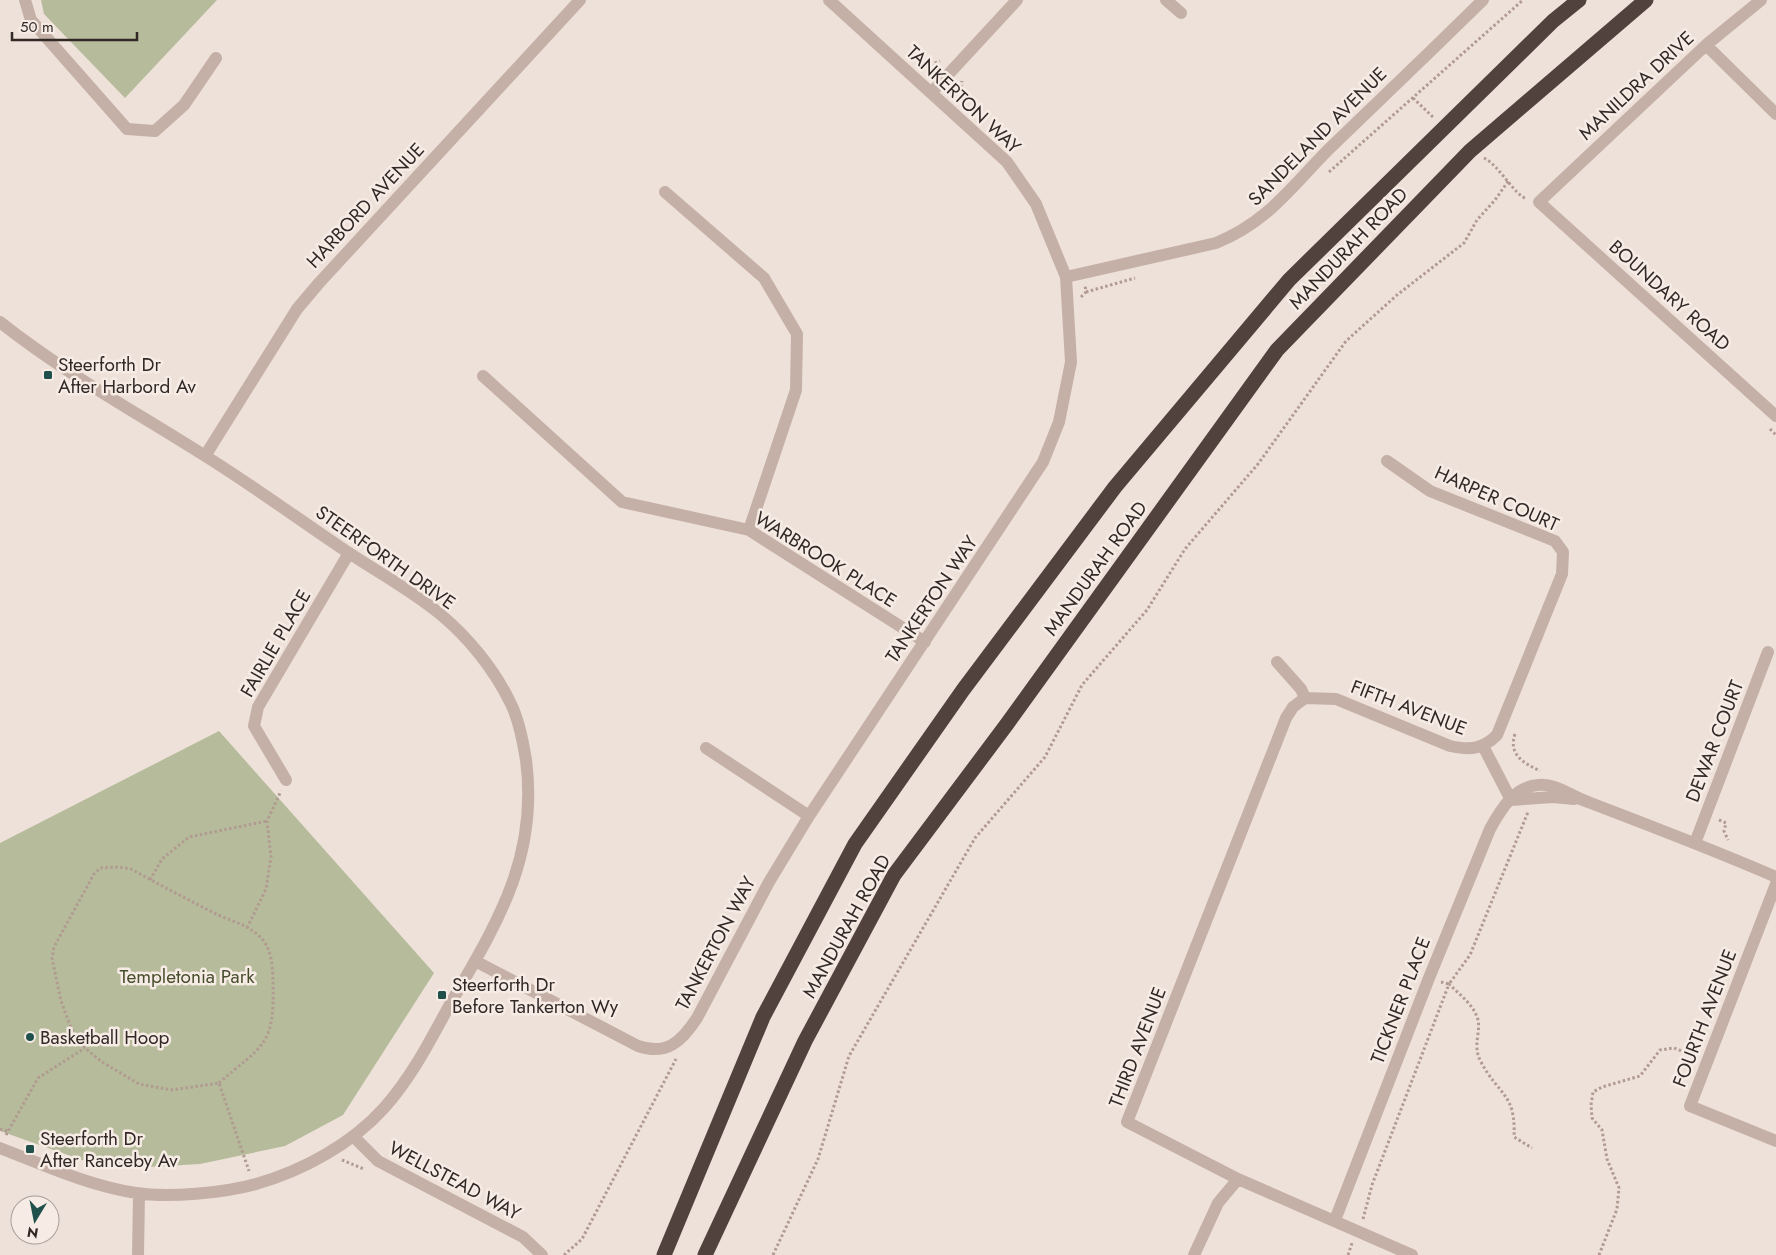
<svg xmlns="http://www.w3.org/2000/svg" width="1776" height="1255" font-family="Jost,sans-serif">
  <rect width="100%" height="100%" fill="#eee1d9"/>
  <path fill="#b6bc9b" d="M41 0H217L125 98 44 14Z
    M219 731 434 973 343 1115 285 1146 200 1164 132 1168 82 1160 0 1131V843Z"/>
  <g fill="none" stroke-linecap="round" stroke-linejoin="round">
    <path stroke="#b19a91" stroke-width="3" stroke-dasharray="2.5 2.5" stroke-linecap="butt" d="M920 63 932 64 940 61
      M1413 98 1434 118
      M962 102 960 93 962 81
      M1484 158C1500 166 1514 195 1527 199
      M1329 172 1523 0
      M1086 292 1135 278
      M1081 297 1086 292 1085 285
      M1770 429 1776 435
      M1515 734C1508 755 1524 763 1540 771
      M1719 820 1726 823 1724 831 1728 840
      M150 880 162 859 189 837 267 821
      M247 928 266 889 271 857 267 821 281 791
      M1441 982 1449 984 1470 955 1528 812
      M219 1083C262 1045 275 1047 273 983 273 969 272 950 262 939 249 924 229 921 212 912 185 898 158 884 131 869L119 867 100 868 94 874 54 947 52 958 61 1001 71 1028 85 1048 102 1062 139 1084 172 1090 219 1083 249 1171
      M0 1129 8 1131
      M6 1135 38 1078 85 1048
      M342 1160 364 1169
      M1363 1219 1372 1185 1449 984C1460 995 1474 1005 1478 1020 1481 1032 1472 1046 1481 1062 1499 1096 1516 1093 1514 1137L1532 1148
      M564 1255 582 1239 676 1059
      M773 1255 818 1159 849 1056 975 838 1045 757 1082 685 1147 610 1185 549 1258 464 1346 341 1397 295 1464 243 1477 220 1495 200 1509 180
      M1348 1255 1352 1243
      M1599 1255 1617 1209 1619 1188 1607 1159 1602 1130 1592 1118 1591 1105 1593 1092 1602 1087 1640 1076 1660 1050 1674 1048 1695 1056"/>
    <path stroke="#c5b0a7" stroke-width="12" d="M25 0 31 20 127 129 155 131 184 105 216 58
      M1166 0 1181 13
      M1761 0 1706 45 1539 202 1776 416
      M1706 45 1776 114
      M932 92 1017 0
      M665 192 764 278 797 334 796 390 749 530
      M1066 277 1216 243C1268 222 1291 187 1329 149 1380 100 1432 50 1483 0
      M0 322C63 372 134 411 202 454 249 483 294 516 340 547 372 569 410 589 440 614 468 637 494 669 510 702 519 719 523 741 526 760 539 858 496 925 449 1006 430 1041 411 1078 384 1108 352 1144 302 1171 256 1184 224 1193 168 1198 136 1193 89 1186 44 1165 0 1148
      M483 376 622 502 749 530 925 642
      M205 456 297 309 319 283 580 0
      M1277 662 1301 689 1305 698
      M1305 698 1293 707 1286 718 1127 1122 1238 1179 1412 1255
      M1305 698 1336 699 1450 746C1469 750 1482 750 1497 735L1562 574 1563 552 1555 541 1430 491 1387 461
      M1483 746 1511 800
      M706 748 809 816
      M286 780 254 726 258 707 349 553
      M1511 800 1553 797 1574 799
      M1695 843 1768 652
      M1776 884 1690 1106 1776 1141
      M475 961 638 1046C667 1056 682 1041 697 1018L769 882 809 816 1043 462 1059 422 1071 362 1066 277 1036 204 1007 162 829 0
      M353 1136 378 1161 523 1237 542 1255
      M1335 1220 1429 978 1490 829C1501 809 1514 787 1538 785 1557 783 1570 796 1588 802 1651 826 1714 850 1776 877
      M138 1255 139 1194
      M1194 1255 1218 1203 1238 1179"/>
    <path stroke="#52423e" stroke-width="15" d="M664 1255 763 1017 855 844 963 690 1115 487 1289 280 1553 21 1579 0
      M705 1255 805 1041 894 875 1007 724 1277 350 1470 151 1646 0"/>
  </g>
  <g fill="#20504c" stroke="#f7ece5" stroke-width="2">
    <rect x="43" y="370" width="10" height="10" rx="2.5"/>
    <rect x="437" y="990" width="10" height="10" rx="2.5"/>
    <circle cx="30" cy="1037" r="5"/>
    <rect x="25" y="1144" width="10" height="10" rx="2.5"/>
  </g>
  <g text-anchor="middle" stroke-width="5" stroke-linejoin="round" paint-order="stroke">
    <g font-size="19" fill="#322927" stroke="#f7ece5">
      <text transform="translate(1636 85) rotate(-43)" y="7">MANILDRA DRIVE</text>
      <text transform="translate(964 99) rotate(43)" y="7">TANKERTON WAY</text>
      <text transform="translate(1317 136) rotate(-45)" y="7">SANDELAND AVENUE</text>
      <text transform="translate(365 205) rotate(-47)" y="7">HARBORD AVENUE</text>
      <text transform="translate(1348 248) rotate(-46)" y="7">MANDURAH ROAD</text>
      <text transform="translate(1670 295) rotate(42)" y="7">BOUNDARY ROAD</text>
      <text transform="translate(1497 498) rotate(24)" y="7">HARPER COURT</text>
      <text transform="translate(386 557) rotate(35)" y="7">STEERFORTH DRIVE</text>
      <text transform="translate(826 559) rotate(32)" y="7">WARBROOK PLACE</text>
      <text transform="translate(1095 568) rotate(-54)" y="7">MANDURAH ROAD</text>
      <text transform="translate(931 599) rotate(-56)" y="7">TANKERTON WAY</text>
      <text transform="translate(275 643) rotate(-60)" y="7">FAIRLIE PLACE</text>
      <text transform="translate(1409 707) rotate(21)" y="7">FIFTH AVENUE</text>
      <text transform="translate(1714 741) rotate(-69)" y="7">DEWAR COURT</text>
      <text transform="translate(846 926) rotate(-61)" y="7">MANDURAH ROAD</text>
      <text transform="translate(715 943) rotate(-62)" y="7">TANKERTON WAY</text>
      <text transform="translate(1400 1000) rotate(-69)" y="7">TICKNER PLACE</text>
      <text transform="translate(1704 1018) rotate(-69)" y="7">FOURTH AVENUE</text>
      <text transform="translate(1137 1047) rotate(-69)" y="7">THIRD AVENUE</text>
      <text transform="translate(455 1180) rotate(28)" y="7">WELLSTEAD WAY</text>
    </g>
    <g font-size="19" fill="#322927" stroke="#f7ece5" text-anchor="start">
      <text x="58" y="371">Steerforth Dr<tspan x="58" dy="22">After Harbord Av</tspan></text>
      <text x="452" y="991">Steerforth Dr<tspan x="452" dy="22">Before Tankerton Wy</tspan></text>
      <text x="40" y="1044">Basketball Hoop</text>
      <text x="40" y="1145">Steerforth Dr<tspan x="40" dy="22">After Ranceby Av</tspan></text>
    </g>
    <g font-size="19" fill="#474e2d" stroke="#f7ece5">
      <text x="187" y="983">Templetonia Park</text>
    </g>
  </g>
  <g transform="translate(35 1220) rotate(190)"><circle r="24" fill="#f7ece5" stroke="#a89e99"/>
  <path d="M0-4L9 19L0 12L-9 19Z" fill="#20504c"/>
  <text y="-8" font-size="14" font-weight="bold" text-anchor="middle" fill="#322927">N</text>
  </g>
  <path d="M12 32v8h125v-8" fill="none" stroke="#322927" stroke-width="2.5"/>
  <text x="20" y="32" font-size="15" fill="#322927" stroke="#f7ece5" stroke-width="4" paint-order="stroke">50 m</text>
</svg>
